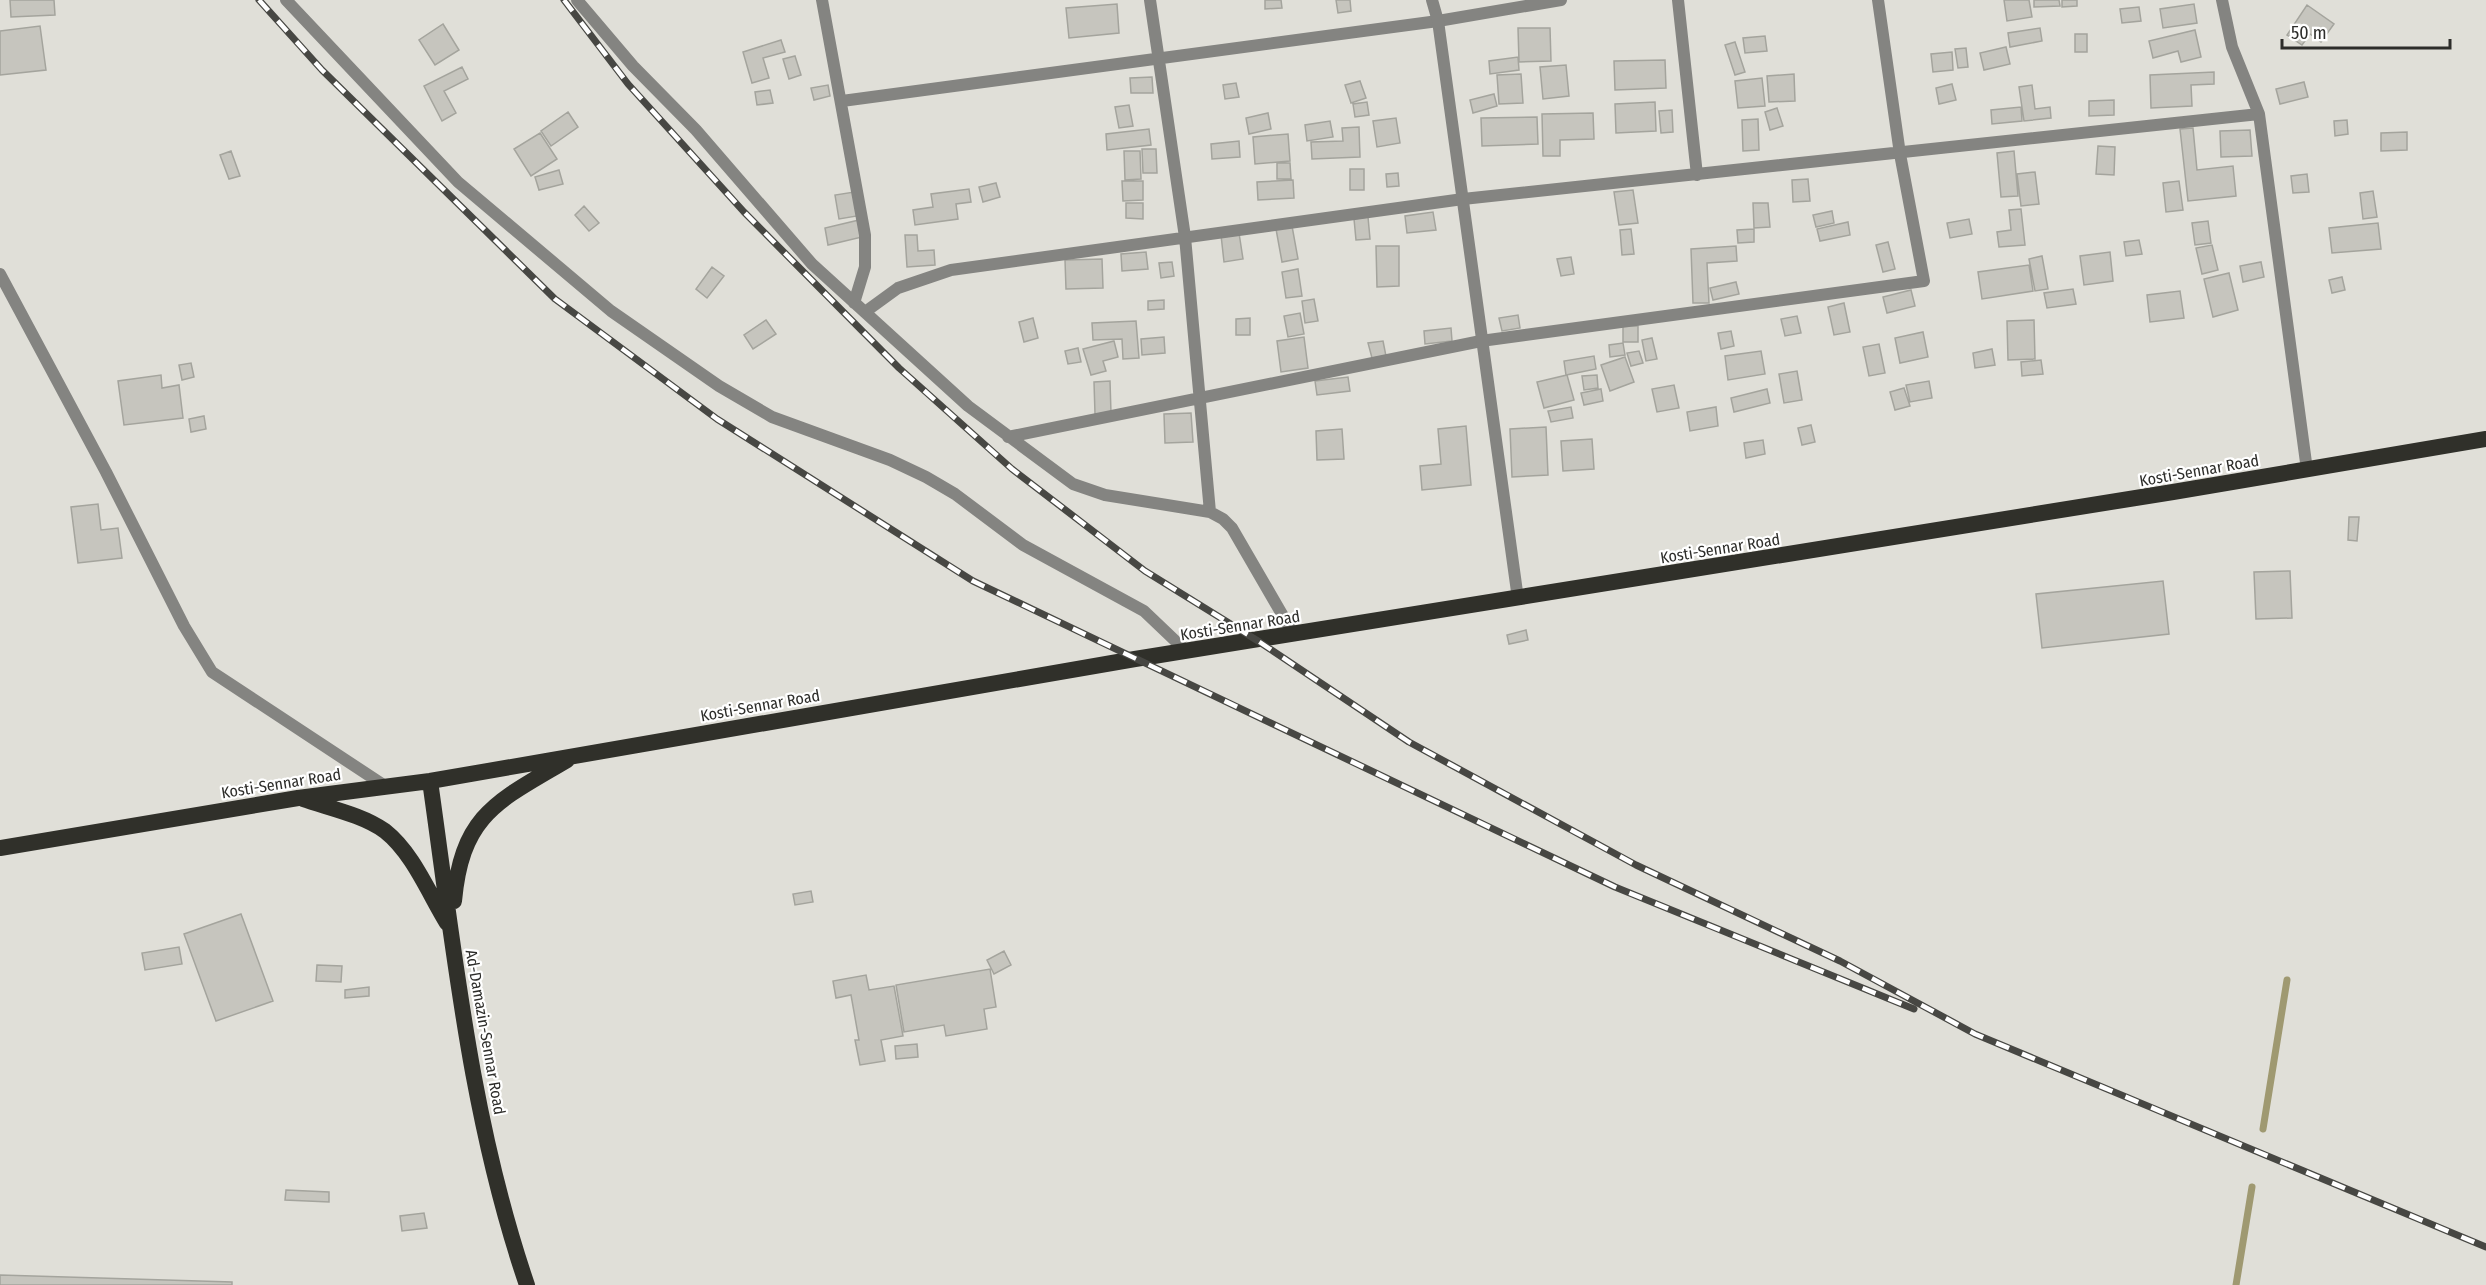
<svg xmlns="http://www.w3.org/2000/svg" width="2486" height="1285" font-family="'Fira Sans Condensed',sans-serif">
  <rect width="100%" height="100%" fill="#e0dfd8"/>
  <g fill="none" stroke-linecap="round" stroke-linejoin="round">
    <path stroke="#9f9971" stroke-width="7" d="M2263 1129 2287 980
      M2236 1285 2252 1187"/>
  </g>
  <path fill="#c6c5be" stroke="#a4a49d" stroke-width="1.5" d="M10 0H54L55 15 11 17Z
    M1265 0H1281L1282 8 1265 9Z
    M1336 0H1350L1351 11 1338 13Z
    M2004 0H2029L2032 17 2007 21Z
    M2034 0H2059L2060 6 2034 7Z
    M2062 0H2077V6L2062 7Z
    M1117 4 1119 33 1069 38 1066 8Z
    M2194 4 2197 23 2163 28 2160 9Z
    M2307 5 2334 24 2321 42 2310 34 2302 45 2287 35Z
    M2139 7 2141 21 2122 23 2120 9Z
    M443 24 459 50 435 65 419 40Z
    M40 26 46 70 0 75V31Z
    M1518 28H1550L1551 61 1519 62Z
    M2040 28 2042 41 2010 47 2008 33Z
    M2195 30 2201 57 2181 62 2178 51 2153 58 2149 41Z
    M2075 34H2087V52H2075Z
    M1765 36 1767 51 1745 53 1743 38Z
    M781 40 785 52 763 58 769 78 752 83 743 52Z
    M1735 42 1745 72 1735 75 1725 45Z
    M2006 47 2010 64 1984 70 1980 53Z
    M1966 48 1968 67 1958 68 1955 49Z
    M1952 52 1953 70 1933 72 1931 54Z
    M795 56 801 75 789 79 783 59Z
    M1518 57 1519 70 1490 74 1489 61Z
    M1665 60 1666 88 1615 90 1614 61Z
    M1566 65 1569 96 1543 99 1540 67Z
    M462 67 468 79 444 91 456 113 442 121 424 86Z
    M2214 72V84L2191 85 2192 106 2151 108 2150 75Z
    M1521 74 1523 103 1499 104 1497 75Z
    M1794 74 1795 101 1769 102 1767 76Z
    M1152 77 1153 93H1131L1130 78Z
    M1762 78 1765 106 1738 108 1735 81Z
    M1360 81 1366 98 1351 103 1345 85Z
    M2304 82 2308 97 2280 104 2276 89Z
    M1236 83 1239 97 1225 99 1223 85Z
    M1952 84 1956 100 1939 104 1936 88Z
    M828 85 830 96 814 100 811 88Z
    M2032 85 2035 109 2050 107 2051 118 2024 121 2019 87Z
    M770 90 773 103 757 105 755 92Z
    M1494 94 1497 106 1473 113 1470 100Z
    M2114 100V115L2089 116V101Z
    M1367 102 1369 115 1355 117 1353 104Z
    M1655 102 1656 131 1616 133 1615 104Z
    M1129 105 1133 126 1119 128 1115 107Z
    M2021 107 2022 121 1992 124 1991 110Z
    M1777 108 1783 126 1770 130 1765 112Z
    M1672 110 1673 132 1661 133 1659 111Z
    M568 112 578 127 551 146 541 131Z
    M1268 113 1271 129 1249 134 1246 118Z
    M1593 113 1594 139 1560 140V156H1543L1542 114Z
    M1537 117 1538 144 1482 146 1481 118Z
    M1396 118 1400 143 1377 147 1373 121Z
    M1758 119 1759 150 1743 151 1742 120Z
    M2347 120 2348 134 2335 136 2334 121Z
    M1330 121 1333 137 1307 141 1305 125Z
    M1359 127 1360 157 1312 159 1311 142 1343 141 1342 128Z
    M2193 128 2197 170 2233 166 2236 196 2188 201 2180 129Z
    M1149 129 1151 145 1107 150 1106 134Z
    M2250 130 2252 156 2221 157 2220 131Z
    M2407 132V150L2381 151V133Z
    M540 133 557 159 531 176 514 149Z
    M1288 134 1290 161 1255 164 1253 137Z
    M1239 141 1240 157 1212 159 1211 144Z
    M2098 146 2115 147 2114 175 2096 174Z
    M1142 149H1156L1157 173H1143Z
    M231 151 240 176 229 179 220 155Z
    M1124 151H1140L1141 179 1125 180Z
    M2014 151 2018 196 2001 197 1997 153Z
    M1277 163H1290L1291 179H1277Z
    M1350 169H1364V190H1350Z
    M559 170 563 184 539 190 535 177Z
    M2035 172 2039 204 2021 206 2017 174Z
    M1398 173 1399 186 1387 187 1386 174Z
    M2307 174 2309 192 2293 193 2291 176Z
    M1808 179 1810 201 1793 202 1792 180Z
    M1293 180 1294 198 1258 200 1257 182Z
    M1122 181H1143V200L1123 201Z
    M2179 181 2183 210 2166 212 2163 183Z
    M996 183 1000 197 983 202 979 187Z
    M969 189 971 202 956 204 958 219 915 225 913 210 933 207 931 194Z
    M1633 190 1638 223 1619 225 1614 192Z
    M2373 191 2377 217 2363 219 2360 193Z
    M854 192 857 216 839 219 835 195Z
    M1126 203H1143V219L1126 218Z
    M1753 203H1768L1770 227 1754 228Z
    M584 206 599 223 589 231 575 215Z
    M2021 209 2025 245 1999 247 1997 232 2011 230 2009 210Z
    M1832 211 1834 223 1816 227 1813 215Z
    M1433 212 1436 230 1407 233 1405 216Z
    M1368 217 1370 239 1356 240 1354 219Z
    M1969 219 1972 234 1950 238 1947 223Z
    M859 220 862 237 828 245 825 228Z
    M2208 221 2211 243 2195 245 2192 223Z
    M1848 222 1850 235 1820 241 1817 229Z
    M2378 223 2381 249 2332 253 2329 228Z
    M1292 226 1298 259 1282 262 1276 229Z
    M1631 229 1634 254 1622 255 1620 230Z
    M1754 229V242L1738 243 1737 230Z
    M1239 233 1243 259 1224 262 1221 235Z
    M905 235H917L918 251 934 250 935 265 907 267Z
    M2139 240 2142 254 2126 256 2124 242Z
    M1888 242 1895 269 1883 272 1876 245Z
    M2212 245 2218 270 2202 274 2196 248Z
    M1376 246H1399V286L1377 287Z
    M1736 246 1737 261 1707 263 1709 303H1693L1691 249Z
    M1146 252 1148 269 1122 271 1121 254Z
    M2110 252 2113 281 2084 285 2080 256Z
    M2042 256 2048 289 2035 291 2029 259Z
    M1571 257 1574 274 1561 276 1557 259Z
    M1102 259 1103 288 1066 289 1065 260Z
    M1172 262 1174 276 1161 278 1159 263Z
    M2261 262 2264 277 2243 282 2240 266Z
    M2029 265 2033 291 1982 299 1978 272Z
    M712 267 724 276 707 298 696 289Z
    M1298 269 1302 296 1286 298 1282 272Z
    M2229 273 2238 310 2213 317 2204 279Z
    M2342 277 2345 290 2332 293 2329 280Z
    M1736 282 1739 294 1713 300 1710 288Z
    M2073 289 2076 304 2047 308 2044 293Z
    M1911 290 1915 306 1887 313 1883 297Z
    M2180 291 2184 318 2150 322 2147 295Z
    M1314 299 1318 321 1305 323 1302 301Z
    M1164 300V309L1148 310V301Z
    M1844 303 1850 332 1834 335 1828 307Z
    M1300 313 1304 334 1288 337 1284 316Z
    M1518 315 1520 328 1502 331 1499 318Z
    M1797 316 1801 333 1785 336 1781 319Z
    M1033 318 1038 338 1024 342 1019 322Z
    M1250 318V335H1236V319Z
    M766 320 776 334 753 349 744 335Z
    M2034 320 2035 359 2008 360 2007 321Z
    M1136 321 1139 358 1123 359 1122 339 1093 340 1092 323Z
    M1623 326H1638V342H1623Z
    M1451 328 1452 341 1425 344 1424 331Z
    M1731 331 1734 346 1721 349 1718 333Z
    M1923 332 1928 357 1900 363 1895 338Z
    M1164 337 1165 353 1142 355 1141 339Z
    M1304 337 1308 368 1281 372 1277 341Z
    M1652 338 1657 359 1646 361 1642 340Z
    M1114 341 1118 357 1103 361 1106 371 1091 375 1083 349Z
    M1383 341 1386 356 1372 358 1368 343Z
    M1623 343 1625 355 1610 357 1609 345Z
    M1879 344 1885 373 1869 376 1863 347Z
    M1078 348 1081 362 1068 364 1065 351Z
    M1992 349 1995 365 1975 368 1973 353Z
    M1639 351 1643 363 1631 366 1627 353Z
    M1761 351 1765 374 1728 380 1725 356Z
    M1594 356 1596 369 1566 375 1564 361Z
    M1625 357 1634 382 1610 391 1601 365Z
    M2041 360 2043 374 2022 376 2021 362Z
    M191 363 194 377 182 380 179 365Z
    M1797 371 1802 400 1784 403 1779 374Z
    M161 375 162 388 179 385 183 418 124 425 118 381Z
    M1567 375 1574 400 1544 408 1537 382Z
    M1597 375 1598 388 1584 390 1582 376Z
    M1348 377 1350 391 1317 395 1315 381Z
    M1110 381 1111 413 1095 414 1094 382Z
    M1929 381 1932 398 1910 402 1906 385Z
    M1674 385 1679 408 1657 412 1652 389Z
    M1904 388 1910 406 1895 410 1890 392Z
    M1601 389 1603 401 1584 405 1581 393Z
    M1767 389 1770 403 1734 412 1731 398Z
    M1571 407 1573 418 1551 422 1548 411Z
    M1716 407 1718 426 1690 431 1687 412Z
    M1191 413 1193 442 1165 443 1164 414Z
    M204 416 206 429 191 432 189 419Z
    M1811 425 1815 442 1802 445 1798 428Z
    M1466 426 1471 485 1422 490 1420 466 1441 464 1438 429Z
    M1546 427 1548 475 1512 477 1510 429Z
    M1342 429 1344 459 1317 460 1316 431Z
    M1592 439 1594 469 1563 471 1561 441Z
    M1763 440 1765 454 1746 458 1744 443Z
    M98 504 101 530 118 528 122 558 78 563 71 507Z
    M2349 517H2359L2357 541 2348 540Z
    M2290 571 2292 618 2256 619 2254 572Z
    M2163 581 2169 634 2042 648 2036 594Z
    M1526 630 1528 640 1509 644 1507 635Z
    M811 891 813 902 795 905 793 894Z
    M241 914 273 1001 216 1021 184 934Z
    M179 947 182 964 145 970 142 953Z
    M1004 951 1011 965 994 974 987 960Z
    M317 965 342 966 341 982 316 981Z
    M990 969 996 1007 984 1009 987 1029 946 1036 944 1025 904 1032 896 985Z
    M866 975 869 990 894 986 903 1036 881 1040 885 1061 860 1065 855 1040H859L851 995 836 998 833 981Z
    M369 987V996L345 998V990Z
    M917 1044 918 1057 896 1059 895 1046Z
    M286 1190 329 1192V1202L285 1200Z
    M424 1213 427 1228 402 1231 400 1216Z
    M0 1275 232 1282V1285H0Z"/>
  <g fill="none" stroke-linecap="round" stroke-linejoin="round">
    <path stroke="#848481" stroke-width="12" d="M286 0 458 182 611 311 719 386 772 417 890 460 926 477 955 494 1023 545 1144 611 1187 652
      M577 0 633 66 696 130 812 264 968 406 1073 484 1105 495 1210 512 1223 519 1232 528 1294 635
      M822 0 865 235V267L854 303
      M1150 0 1185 237 1210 512
      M1678 0 1697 175
      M2222 0 2232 47 2259 114 2307 470
      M842 101 1438 21 1561 0
      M0 274 106 472 184 626 212 672 385 786
      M865 312 898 288 951 270 1463 199 2259 114
      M1008 437 1481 341 1924 281 1900 154 1878 0"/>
    <path stroke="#848481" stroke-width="12" d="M1432 0 1438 21 1518 599"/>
    <path stroke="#30302a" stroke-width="16" d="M430 781C454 950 471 1122 527 1285
      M303 799C329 808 363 815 385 831 413 853 429 894 447 923
      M0 848 298 798 430 781 1135 659 2173 492 2486 439
      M454 901C462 814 498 801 567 760"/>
    <g stroke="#474743" stroke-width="7">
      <path id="rail" d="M259 0 322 70 555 299 717 419 973 581 1615 887 1914 1009
        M564 0 628 84 744 212 899 368 1012 469 1145 571 1258 641 1409 742 1636 865 1840 961 1975 1034 2486 1247"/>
    </g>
    <use href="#rail" stroke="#fff" stroke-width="4.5" stroke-dasharray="14" stroke-linecap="butt"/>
  </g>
  <g text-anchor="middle" stroke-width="4.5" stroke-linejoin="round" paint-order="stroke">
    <g font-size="16" fill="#2d2d2a" stroke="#fff">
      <text transform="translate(2199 470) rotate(-10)" y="6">Kosti-Sennar Road</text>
      <text transform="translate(1720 548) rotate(-9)" y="6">Kosti-Sennar Road</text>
      <text transform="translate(1240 625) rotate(-9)" y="6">Kosti-Sennar Road</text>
      <text transform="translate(760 705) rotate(-10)" y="6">Kosti-Sennar Road</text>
      <text transform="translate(281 783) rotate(-9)" y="6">Kosti-Sennar Road</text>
      <text transform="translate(486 1032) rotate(80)" y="6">Ad-Damazin-Sennar Road</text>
    </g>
  </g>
  <path d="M2282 39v9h168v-9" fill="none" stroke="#2d2d2a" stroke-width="3"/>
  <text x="2291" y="39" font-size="18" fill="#2d2d2a" stroke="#ffffff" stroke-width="4.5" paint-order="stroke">50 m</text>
</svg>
